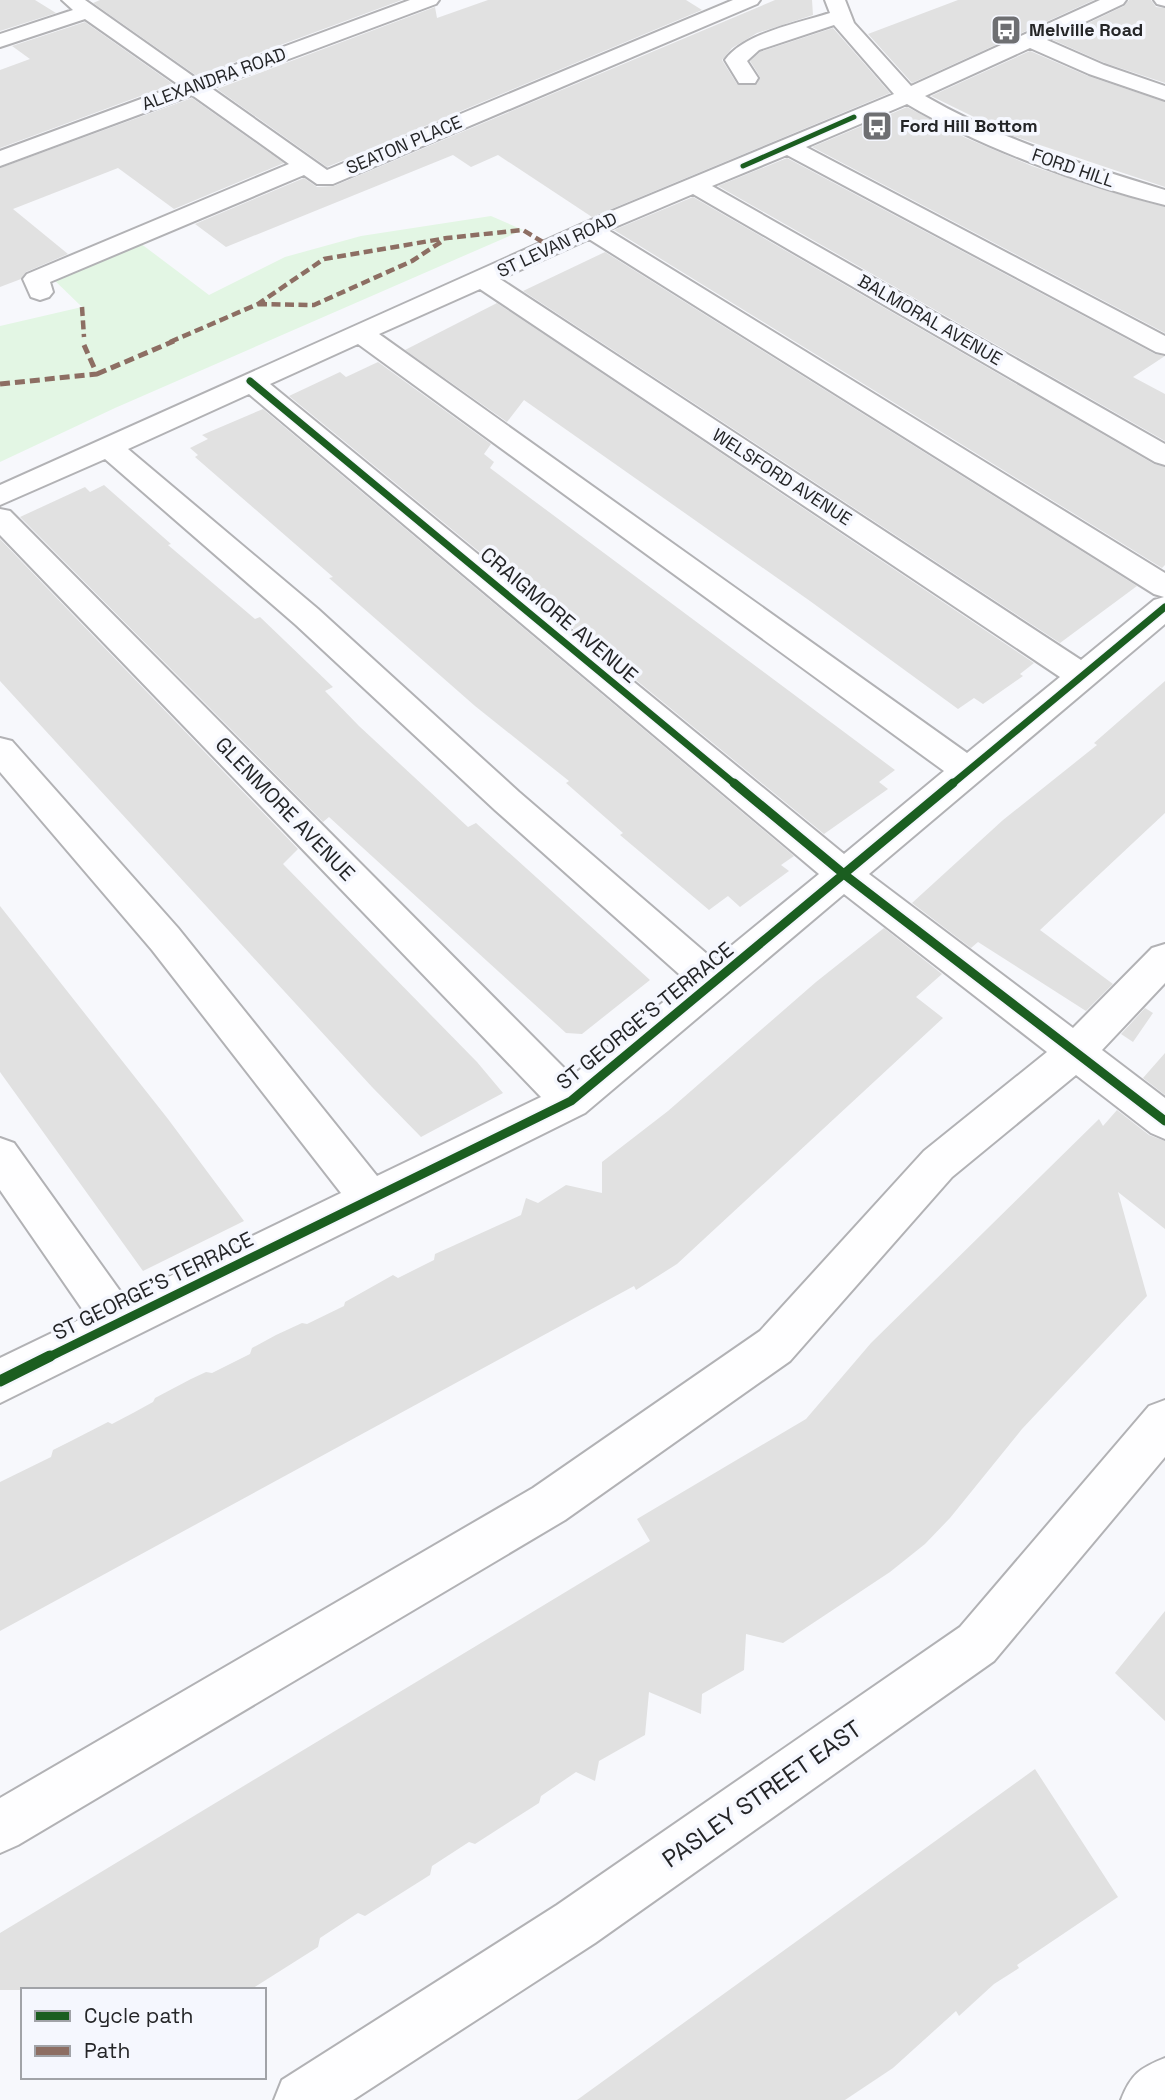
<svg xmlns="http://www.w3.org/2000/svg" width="1165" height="2100" font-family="'Space Grotesk',sans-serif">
  <rect width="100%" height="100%" fill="#f7f8fc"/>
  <path fill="#e3f6e4" d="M491 216 523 230 115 408 0 462V326L82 307 49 275 136 240 209 295 285 257 361 236Z"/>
  <path fill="#e1e1e1" d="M0 0H35L56 13 0 31Z
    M100 0H402L197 76 93 3Z
    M488 0H686L702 10 327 167 217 89 435 7 437 18Z
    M775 0H812L813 15 757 33 732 48 722 60 737 84H757L760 77 750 61 760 52 833 28 890 93 592 217 498 155 471 167 453 155 226 247 195 224 304 178 317 187 334 186Z
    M958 0H1094L912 83 868 34Z
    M1129 0H1151L1156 7 1165 8V83L1105 63 1053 40 1124 6Z
    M85 22 173 84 0 148V70L30 59 12 46Z
    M1030 51 1088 76 1165 102V187L1013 136 931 96Z
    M192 98 284 163 174 209 118 168 13 209 68 254 26 272 21 279 0 287V168Z
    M907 107 966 138 1032 166 1100 189 1165 207V333L812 147Z
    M787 158 1155 354 1165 356 1133 377 1165 394V441L718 186Z
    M693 197 1154 464 1165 467V565L1162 568 614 230Z
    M605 252 1137 586 1060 643 523 291Z
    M497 303 1034 663 1020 674 1023 676 983 704 974 698 958 709 810 601 524 400 507 422 405 350Z
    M378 362 491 444 484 454 494 462 490 468 895 770 879 782 888 789 824 834 289 396 340 372 346 377Z
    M263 409 794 856 781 865 789 871 740 907 728 896 709 910 620 835 623 833 566 783 569 781 475 706 329 578 333 577 195 457 198 455 190 448 208 439 202 435Z
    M104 485 171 544 168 545 255 619 260 617 333 687 325 691 359 726 468 827 476 823 650 980 582 1034 566 1033 329 817 323 822 20 517 85 487 90 492Z
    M0 539 298 849 283 864 477 1062 503 1093 421 1137 372 1087 0 681Z
    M1165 681V813L1040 930 1113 984 1086 1011 978 942 971 948 912 903 1003 820 1097 745 1094 743Z
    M0 906 168 1119 244 1221 143 1271 0 1072Z
    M884 928 942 974 916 997 943 1018 677 1264 636 1290 634 1286 0 1631V1482L51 1457 53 1450 69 1442 108 1422 112 1424 133 1413 153 1402 155 1398 191 1379 206 1372 212 1373 250 1354 252 1348 276 1335 302 1323 307 1324 344 1306 345 1302 393 1275 398 1278 434 1260 435 1254 521 1215 526 1198 538 1203 566 1185 602 1193V1162L668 1111 816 982Z
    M1145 1008 1153 1013 1133 1042 1121 1034Z
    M1165 1053V1095L1143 1078Z
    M1117 1110 1149 1135 1165 1141V1229L1118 1192 1147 1296 1022 1429 950 1518 925 1544 890 1572 783 1643 746 1634 744 1670 702 1694 701 1714 649 1692 645 1735 599 1761 595 1781 576 1772 541 1796 539 1803 475 1844 469 1842 432 1866 430 1875 365 1916 358 1913 320 1938 318 1947 250 1990H0V1933L650 1541 637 1519 806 1419 871 1343 1099 1119 1103 1126Z
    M1165 1611V1721L1115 1673Z
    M1035 1769 1118 1897 1017 1965 1019 1968 994 1984 959 2016 956 2011 893 2068 845 2100H577Z"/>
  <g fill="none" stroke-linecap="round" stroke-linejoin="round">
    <g stroke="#b2b2b5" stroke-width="4">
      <path id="minor" d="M62 0H85L197 79 410 0H439L436 4 211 88 327 170 733 0H760L757 4 333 184H317L304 175 50 282 53 292 49 297 40 300 31 297 23 279 27 274 289 164 192 95 0 166V151L179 85 85 19 0 47V34L73 10Z
        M825 0H845L854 23 911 86 1100 0H1126L1123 4 1047 40 1104 65 1165 86V100L1089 74 1030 48 925 96C999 139 1083 165 1165 190V205C1083 185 980 147 907 104L806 147 1165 336V354L1156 352 787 155 712 186 1165 444V465L1155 462 693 194 608 230 1165 573V624L869 874 1073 1028 1152 948 1165 944V983L1102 1050 1165 1098V1139L1151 1133 1076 1075 952 1177 790 1361 565 1520 18 1845 0 1853V1798L533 1488 760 1331 924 1151 1047 1052 844 894 585 1113 0 1403V1358L87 1316 0 1190V1138L14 1143 125 1298 341 1193 152 950 0 772V738L12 741 178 928 377 1176 541 1097 0 535V509L10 511 572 1076 688 982 495 810 296 625 105 459 0 505V485L600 216 894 94 834 25 759 50 747 61 758 78 755 83H739L725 60C744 33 799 23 830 13ZM589 239 1154 594 1164 597 1154 600 1081 660 500 279ZM480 289 1060 677 967 753 379 334ZM358 344 944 771 844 854 270 384ZM249 394 819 874 714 960 519 792 318 609 128 449Z
        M1154 0H1165V6L1157 4Z
        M1165 1400V1457L994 1661 595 1943 353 2100H274L282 2080 557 1905 960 1627 1149 1406Z
        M1165 2058V2100H1121C1131 2074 1140 2068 1165 2058Z"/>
    </g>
    <use href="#minor" fill="#fefeff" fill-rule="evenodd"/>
    <path stroke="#8d6e63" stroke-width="4.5" stroke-dasharray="9 4.5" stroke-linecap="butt" d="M258 304 314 305 412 261 441 242
      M82 307 84 337
      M170 342 258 304 324 259 447 238 523 230 551 247"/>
    <path stroke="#8d6e63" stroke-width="5" stroke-dasharray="10 5" stroke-linecap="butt" d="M97 374 174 341
      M0 384 97 374 84 345"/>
    <g stroke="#f5f7fe" stroke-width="8">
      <path id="cycleway-far3" d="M743 166 854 117"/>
    </g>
    <g stroke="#f5f7fe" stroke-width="10">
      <path id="cycleway-far2" d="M250 381 736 785
        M951 785 1165 607"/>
    </g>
    <g stroke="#f5f7fe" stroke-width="13">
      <path id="cycleway-far1" d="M734 783 845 875 1165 1121
        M47 1358 571 1101 953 783"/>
    </g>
    <g stroke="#f5f7fe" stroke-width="16">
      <path id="cycleway" d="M0 1381 50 1356"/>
    </g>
    <use href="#cycleway-far3" stroke="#1b5e20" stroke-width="5"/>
    <use href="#cycleway-far2" stroke="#1b5e20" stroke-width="7"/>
    <use href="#cycleway-far1" stroke="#1b5e20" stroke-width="9"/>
    <use href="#cycleway" stroke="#1b5e20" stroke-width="11"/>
  </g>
  <defs>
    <g id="bus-square" transform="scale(1.575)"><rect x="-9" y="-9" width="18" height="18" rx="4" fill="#6e6f72" stroke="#f5f7fe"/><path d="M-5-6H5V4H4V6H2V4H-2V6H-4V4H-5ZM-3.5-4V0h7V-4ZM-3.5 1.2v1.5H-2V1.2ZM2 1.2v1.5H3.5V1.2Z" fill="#fff"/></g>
  </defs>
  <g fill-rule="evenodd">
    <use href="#bus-square" x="1006" y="30"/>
    <use href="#bus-square" x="877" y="126"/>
  </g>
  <g text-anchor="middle" stroke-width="7" stroke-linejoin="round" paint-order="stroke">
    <g font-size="18" font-weight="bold" fill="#242527" stroke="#f5f7fe" text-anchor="start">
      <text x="1029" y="36">Melville Road</text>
      <text x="900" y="132">Ford Hill Bottom</text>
    </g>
    <g font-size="18" fill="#242527" stroke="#f5f7fe">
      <text transform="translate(214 79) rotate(-20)" y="6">ALEXANDRA ROAD</text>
      <text transform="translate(404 145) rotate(-23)" y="6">SEATON PLACE</text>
      <text transform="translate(1073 168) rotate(19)" y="6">FORD HILL</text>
      <text transform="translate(557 245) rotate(-25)" y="6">ST LEVAN ROAD</text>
      <text transform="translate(930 320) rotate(30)" y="6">BALMORAL AVENUE</text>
      <text transform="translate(782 477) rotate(33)" y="6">WELSFORD AVENUE</text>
    </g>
    <g font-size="21" fill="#242527" stroke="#f5f7fe">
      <text transform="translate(559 615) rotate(40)" y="7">CRAIGMORE AVENUE</text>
      <text transform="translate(285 809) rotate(46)" y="7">GLENMORE AVENUE</text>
      <text transform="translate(645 1016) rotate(-39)" y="7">ST GEORGE'S TERRACE</text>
      <text transform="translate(153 1286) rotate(-26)" y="7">ST GEORGE'S TERRACE</text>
    </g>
    <g font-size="24" fill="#242527" stroke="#f5f7fe">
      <text transform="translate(762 1794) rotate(-35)" y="8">PASLEY STREET EAST</text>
    </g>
  </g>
  <rect x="21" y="1988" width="245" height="91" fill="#f5f7fe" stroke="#a1a3a8" stroke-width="2"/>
  <rect x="35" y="2011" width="35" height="10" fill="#1b5e20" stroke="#a1a3a8" stroke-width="2"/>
  <text x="84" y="2023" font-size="21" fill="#242527">Cycle path</text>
  <rect x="35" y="2046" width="35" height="10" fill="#8d6e63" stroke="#a1a3a8" stroke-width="2"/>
  <text x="84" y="2058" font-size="21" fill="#242527">Path</text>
</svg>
